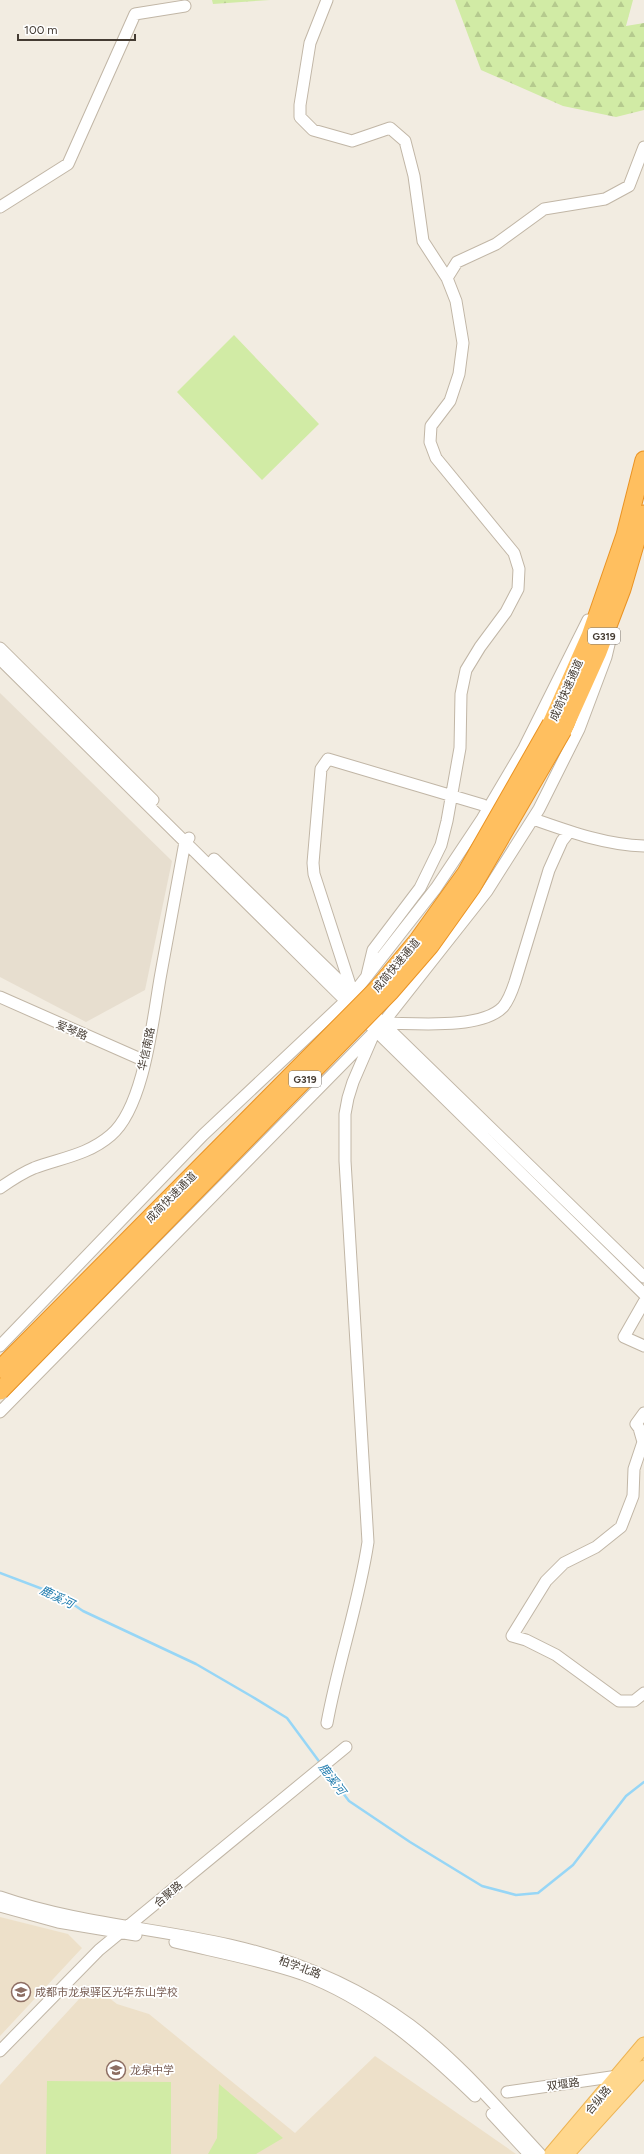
<svg xmlns="http://www.w3.org/2000/svg" width="644" height="2154" font-family="Figtree,'Noto Sans SC',sans-serif">
  <defs>
    <pattern id="forest-firs" width="22" height="20" patternUnits="userSpaceOnUse"><rect width="22" height="20" fill="#d1eba5"/><path d="M5 1l3.5 6h-7zM16 11l3.5 6h-7z" fill="#b5ca8e"/></pattern>
  </defs>
  <rect width="100%" height="100%" fill="#f2ece1"/>
  <path fill="#e7decf" d="M0 693 172 861 145 990 86 1022 0 977Z"/>
  <path fill="#ede0c9" d="M0 1917 68 1934 82 1948 0 2036Z
    M92 1985 117 2004 149 2014 295 2133 375 2056 516 2154H0V2085Z"/>
  <path fill="url(#forest-firs)" d="M212 0H270L213 4Z
    M455 0H633L626 26 644 23V110L616 117 563 106 481 70Z"/>
  <path fill="#d1eba5" d="M234 335 319 424 262 480 177 392Z
    M47 2081 171 2082V2154H46Z
    M219 2084 283 2138 256 2154H208L217 2138Z"/>
  <g fill="none" stroke-linecap="round" stroke-linejoin="round">
    <path stroke="#97d6f6" stroke-width="2.5" d="M0 1573 61 1596 83 1611 196 1664 251 1696 287 1718 321 1764
      M324 1768 349 1801 410 1842 482 1886 516 1895 538 1893 573 1865 626 1796 644 1782"/>
    <g stroke="#c1b6a6" stroke-width="13">
      <path id="minor" d="M327 0 310 43 300 105V117L313 130 352 141 390 128 405 141 414 176 423 241 447 278 456 301 463 343 459 374 450 401 431 426 430 442 436 458 514 553 519 569 518 589 506 612 480 647 466 670 461 694 460 748 447 821 441 845 420 888 373 950 367 975
        M0 207 68 164 135 14 185 6
        M447 278 457 262 496 244 544 209 605 199 629 186 644 147
        M0 648 153 800
        M0 659 351 1006
        M539 821C573 833 608 845 644 846
        M214 859 644 1277
        M352 991 314 874 313 863 321 769 328 759 483 805
        M0 997 145 1061
        M383 1023C414 1023 481 1030 503 1007 509 1000 512 991 515 982L549 870 562 841 569 832
        M370 1025 644 1294
        M0 1188C10 1181 22 1173 34 1168 61 1158 88 1155 111 1135 145 1106 153 1016 161 973 169 929 177 885 185 842L189 838
        M644 1302 624 1337 644 1346
        M0 1346 203 1135 353 994 436 888 482 819 524 748 588 620
        M0 1412 383 1023 487 891 539 809 579 729 606 657 611 636
        M644 1413 636 1424 639 1428 643 1442 634 1469 633 1496 621 1527 596 1547 564 1563 546 1581 512 1636 526 1640 556 1655 619 1701H634L644 1693
        M327 1723C338 1662 359 1603 368 1542L345 1161V1114L348 1098 353 1082 372 1038
        M0 1897C75 1923 154 1928 230 1945 295 1960 357 1986 410 2025 459 2062 499 2110 540 2154
        M0 1906 58 1922 136 1935
        M175 1942C217 1952 261 1960 302 1974 370 1999 424 2047 475 2096
        M0 2051 99 1950 346 1747
        M507 2092 618 2076
        M492 2114 529 2154"/>
    </g>
    <g stroke="#edb454" stroke-width="17">
      <path id="major" d="M552 2154 644 2045
        M566 2154 644 2068"/>
    </g>
    <g stroke="#ea9323" stroke-width="19">
      <path id="highway" d="M551 724 590 636 625 535 644 460
        M563 730 598 652 622 589 644 514"/>
    </g>
    <use href="#minor" stroke="#fff" stroke-width="11"/>
    <use href="#major" stroke="#ffd78d" stroke-width="15"/>
    <use href="#highway" stroke="#ffbf5f" stroke-width="17"/>
    <g stroke="#ea9323" stroke-width="19" stroke-linecap="butt">
      <path id="highway-bridge" d="M0 1369 377 989 418 940 466 873 551 724
        M0 1391 391 991 430 946 472 887 563 730"/>
    </g>
    <use href="#highway-bridge" stroke="#ffbf5f" stroke-width="17"/>
  </g>
  <defs>
    <g id="school-ring" transform="scale(1)"><circle r="9.5" fill="#fff" stroke="#8d6e63" stroke-width="1.5"/><path d="M0-5L7-2L0 1L-7-2ZM-4 1L0 2.5L4 1V4Q0 6-4 4Z" fill="#8d6e63"/></g>
  </defs>
  <g fill-rule="evenodd">
    <use href="#school-ring" x="21" y="1992"/>
    <use href="#school-ring" x="116" y="2070"/>
  </g>
  <g text-anchor="middle" stroke-width="3.5" stroke-linejoin="round" paint-order="stroke">
    <g fill="#fff" stroke="#7c7670" stroke-width="1">
      <rect x="588" y="628" width="32" height="16" rx="3"/>
      <rect x="289" y="1071" width="32" height="16" rx="3"/>
    </g>
    <g font-size="10" font-weight="bold" fill="#443b32">
      <text x="604" y="640">G319</text>
      <text x="305" y="1083">G319</text>
    </g>
    <g font-size="11" fill="#443b32" stroke="#fff">
      <text transform="translate(566 690) rotate(-66)" y="4">成简快速通道</text>
      <text transform="translate(396 965) rotate(-50)" y="4">成简快速通道</text>
      <text transform="translate(72 1030) rotate(23)" y="4">爱琴路</text>
      <text transform="translate(146 1049) rotate(-78)" y="4">华信南路</text>
      <text transform="translate(171 1197) rotate(-45)" y="4">成简快速通道</text>
      <text transform="translate(168 1894) rotate(-40)" y="4">合聚路</text>
      <text transform="translate(300 1967) rotate(20)" y="4">柏学北路</text>
      <text transform="translate(563 2084) rotate(-8)" y="4">双堰路</text>
      <text transform="translate(598 2100) rotate(-50)" y="4">合纵路</text>
    </g>
    <g font-size="11" fill="#785e54" stroke="#fff" text-anchor="start">
      <text x="35" y="1996">成都市龙泉驿区光华东山学校</text>
      <text x="130" y="2074">龙泉中学</text>
    </g>
    <g font-size="12" font-style="italic" fill="#227daf" stroke="#fff">
      <text transform="translate(57 1597) rotate(26)" y="4">鹿溪河</text>
      <text transform="translate(332 1779) rotate(53)" y="4">鹿溪河</text>
    </g>
  </g>
  <path d="M18 34v6h117v-6" fill="none" stroke="#443b32" stroke-width="2"/>
  <text x="24" y="34" font-size="12" fill="#443b32" stroke="#ffffff" stroke-width="3" paint-order="stroke">100 m</text>
</svg>
